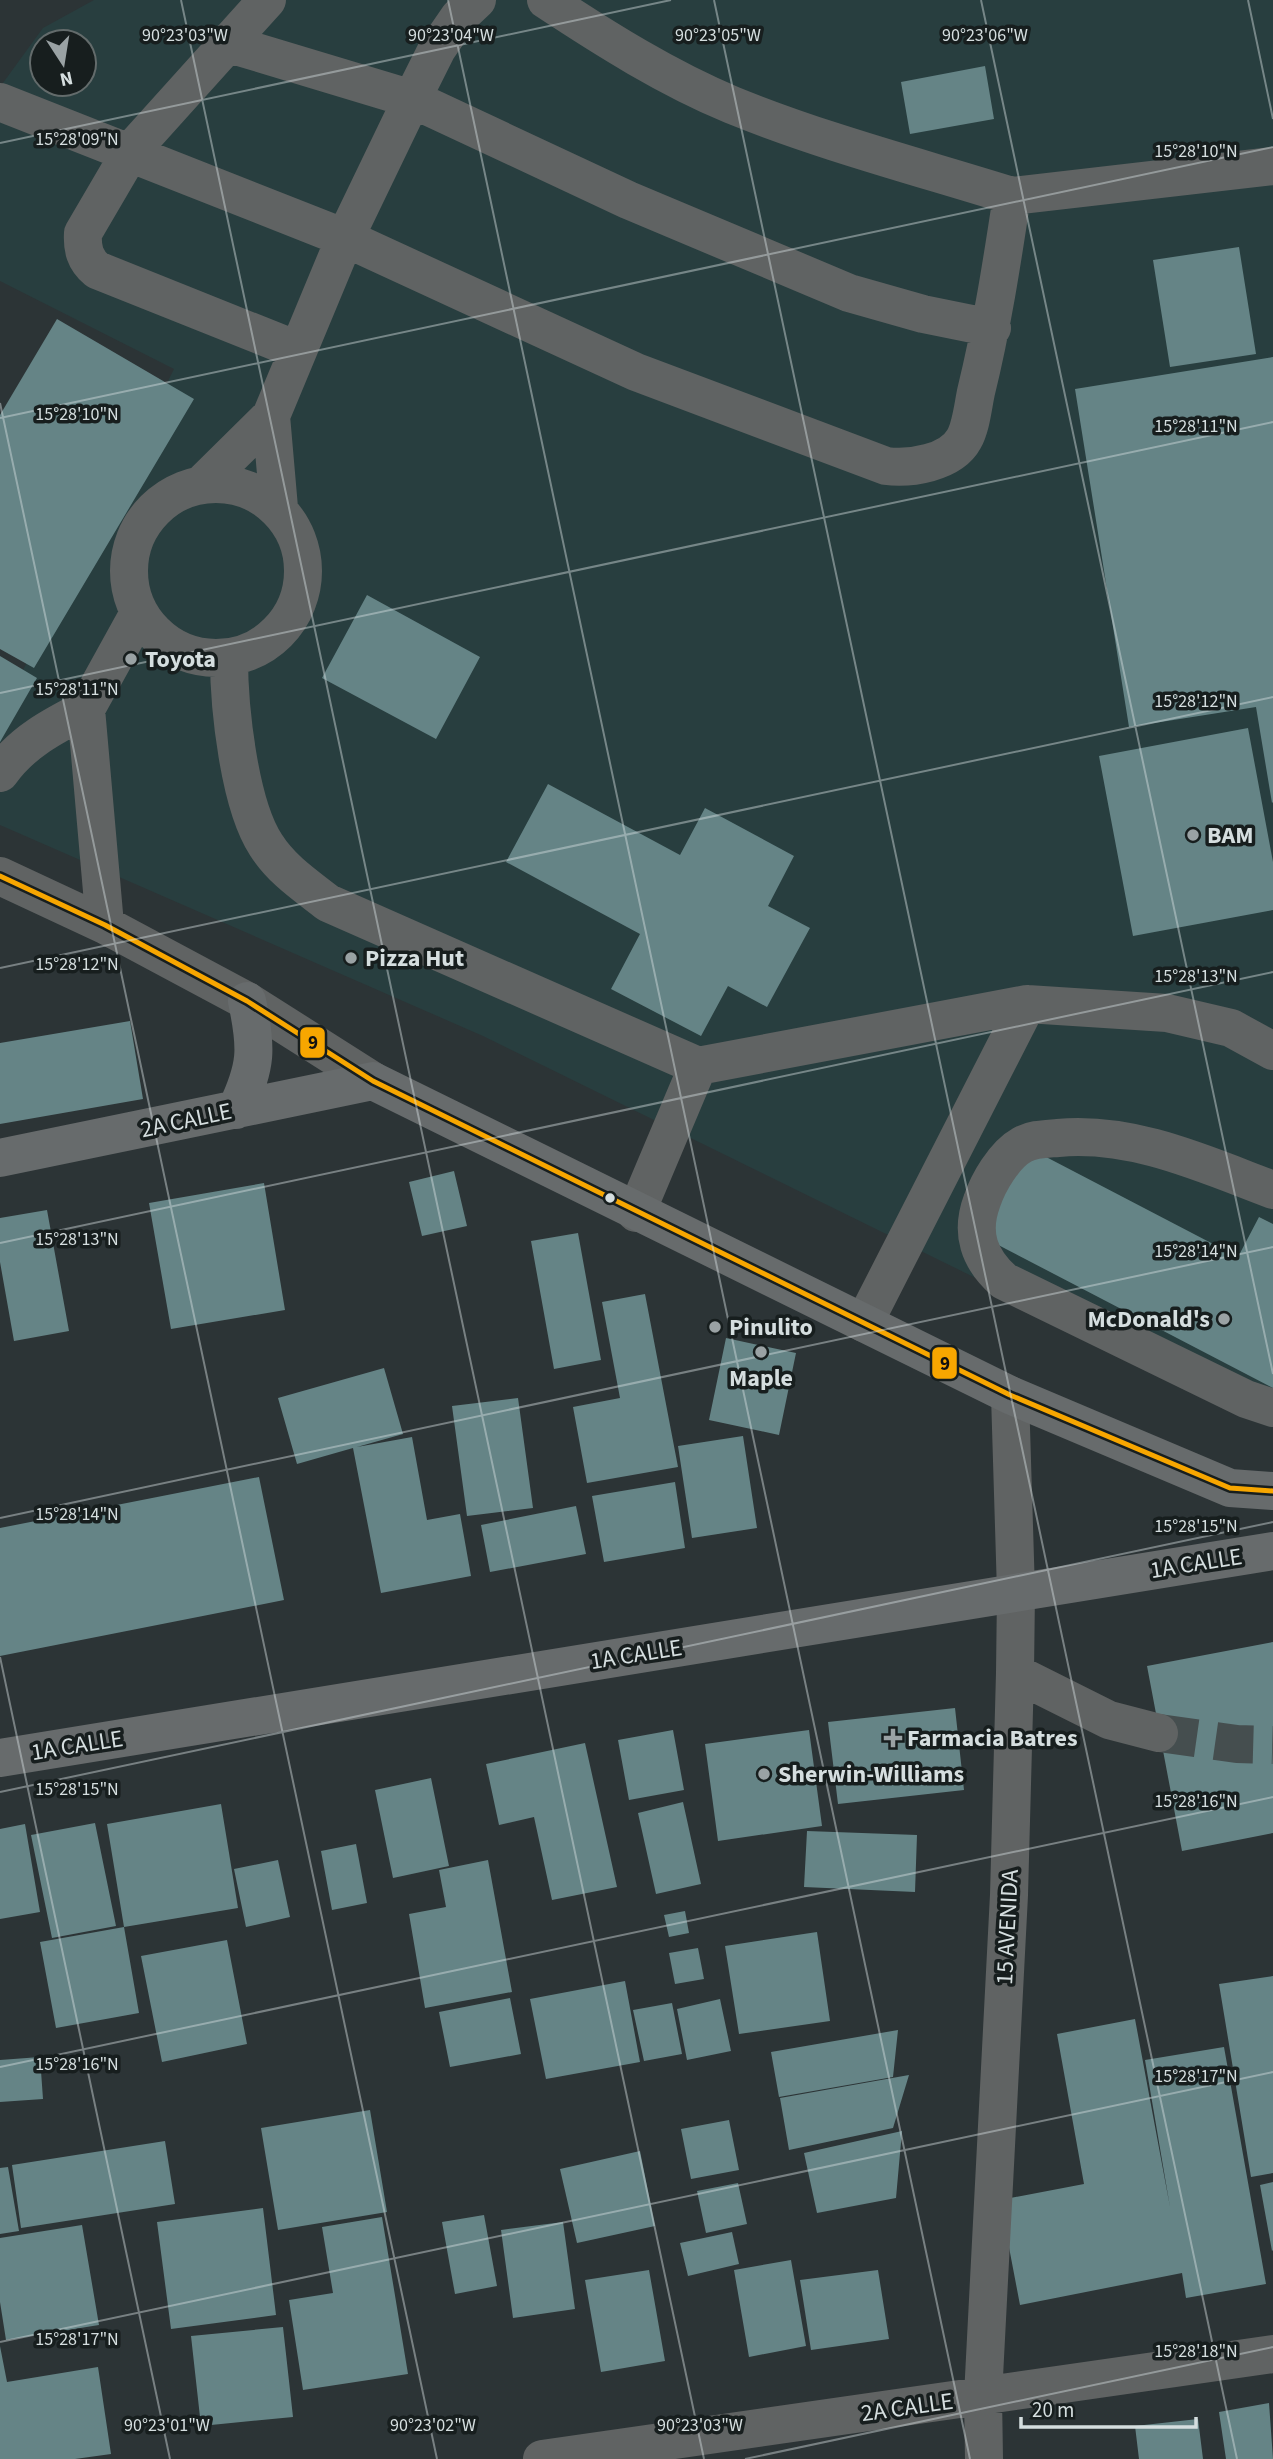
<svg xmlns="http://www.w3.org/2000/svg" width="1273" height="2459" font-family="'Source Sans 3',sans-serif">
  <rect width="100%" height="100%" fill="#2c3436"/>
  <path fill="#283e3f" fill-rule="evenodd" d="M94 0H1273V1424L483 1036 0 825V716L174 369 0 281V87L43 28ZM42 42H84V84H42Z"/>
  <path fill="#658486" d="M985 66 994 119 910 134 901 82Z
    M1239 247 1256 354 1170 367 1153 260Z
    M57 319 194 399 34 668 0 649V415Z
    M1273 357V802L1272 803 1256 707 1129 727 1075 389Z
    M367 595 480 657 436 739 322 678Z
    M0 656 37 678 0 742Z
    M1248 728 1273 862V910L1133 936 1099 756Z
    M548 784 680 855 705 808 794 856 768 906 810 928 767 1007 728 986 701 1036 611 989 640 934 506 862Z
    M130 1021 143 1099 0 1124V1043Z
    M1027 1147 1238 1257 1259 1217 1273 1224V1388L981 1236Z
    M454 1171 467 1226 422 1236 409 1182Z
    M264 1183 285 1310 171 1329 149 1203Z
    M47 1210 69 1331 14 1341 0 1262V1218Z
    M578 1233 601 1360 554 1369 531 1241Z
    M645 1294 678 1467 587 1483 573 1407 620 1398 602 1302Z
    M726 1338 796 1353 779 1435 709 1420Z
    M384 1368 403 1434 357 1447 412 1437 427 1520 460 1514 471 1576 381 1593 353 1448 297 1464 278 1398Z
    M518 1398 533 1508 467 1516 452 1406Z
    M743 1436 757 1528 692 1538 678 1446Z
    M259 1477 284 1600 0 1656V1528Z
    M675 1482 685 1548 604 1562 592 1496Z
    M576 1506 586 1554 490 1572 481 1525Z
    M1273 1642V1833L1182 1851 1147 1666Z
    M955 1708 964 1790 838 1804 828 1722Z
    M673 1730 684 1790 629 1800 618 1740Z
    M809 1730 822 1826 718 1841 705 1744Z
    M585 1743 617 1887 552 1900 534 1817 499 1825 486 1764Z
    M431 1778 449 1866 393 1878 375 1790Z
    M683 1802 701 1884 656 1894 638 1813Z
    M221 1804 238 1908 124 1927 139 2013 56 2028 40 1942 124 1927 107 1824Z
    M95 1823 116 1926 52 1938 31 1835Z
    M25 1824 40 1912 0 1919V1829Z
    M807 1831 917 1835 915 1892 804 1887Z
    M356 1844 367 1903 332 1910 321 1851Z
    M278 1860 290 1917 246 1927 234 1869Z
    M488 1860 512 1992 425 2008 409 1914 446 1907 439 1870Z
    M685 1911 689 1933 669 1937 664 1915Z
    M817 1932 830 2021 739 2034 725 1946Z
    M227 1940 247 2044 162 2062 141 1956Z
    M698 1948 704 1979 675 1984 669 1953Z
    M1273 1976V2173L1251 2177 1219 1984Z
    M625 1981 640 2062 546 2079 530 1999Z
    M510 1998 521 2054 450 2067 439 2012Z
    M720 1999 731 2051 687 2060 677 2009Z
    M672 2003 682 2054 644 2061 633 2010Z
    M1135 2019 1170 2207 1145 2060 1224 2047 1266 2284 1186 2298 1182 2273 1020 2305 1000 2200 1084 2184 1057 2034Z
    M898 2030 893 2077 779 2097 771 2052Z
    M40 2057 43 2099 0 2102V2060Z
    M909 2075 893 2128 789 2150 780 2098Z
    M370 2110 387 2212 278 2230 261 2128Z
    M729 2120 739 2170 691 2179 681 2129Z
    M902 2131 896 2198 817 2213 804 2153Z
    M165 2141 175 2204 21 2228 12 2165Z
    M640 2151 655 2226 577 2243 560 2169Z
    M8 2167 19 2231 0 2234V2168Z
    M1273 2182V2250L1272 2251 1260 2185Z
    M738 2183 747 2224 706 2233 697 2191Z
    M263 2208 276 2315 171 2329 157 2222Z
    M484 2215 497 2286 455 2294 442 2222Z
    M382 2217 408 2374 303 2390 289 2300 333 2293 322 2227Z
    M563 2222 575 2309 513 2318 501 2230Z
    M82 2225 99 2325 6 2340 0 2302V2238Z
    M732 2232 739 2264 688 2276 680 2243Z
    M791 2260 806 2346 749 2357 734 2270Z
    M649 2270 665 2361 601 2372 585 2280Z
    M878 2270 889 2339 811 2350 800 2280Z
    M283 2327 293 2417 201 2426 191 2336Z
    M0 2346 7 2382 98 2367 111 2454 75 2459H0Z
    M1269 2403 1273 2459H1226L1219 2412Z
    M1198 2419 1203 2459H1139L1135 2426Z"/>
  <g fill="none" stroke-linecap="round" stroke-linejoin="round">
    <path stroke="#454e4f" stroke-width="38" stroke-dasharray="38 19" stroke-linecap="butt" d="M1159 1733 1237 1744 1273 1745"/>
    <path stroke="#606363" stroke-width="38" d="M267 0 131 151 83 233C82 249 85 260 97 270L297 350
      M546 0C605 39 667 78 732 105 823 142 919 167 1012 196
      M226 43 412 99 628 200 849 293 923 314 992 328
      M0 102 345 238 636 372 886 466C910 469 951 463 964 439 971 427 973 406 976 392 992 327 1002 262 1012 196L1273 166
      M271 416 279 508
      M129 571a87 87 0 1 1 174 0a87 87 0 1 1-174 0Z
      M202 484 271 416 345 238 412 99 437 49 459 17 477 0
      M229 658C229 707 239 804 266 845 282 870 305 885 328 903L698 1066
      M0 773C22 742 53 726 86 709
      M0 876 105 925 247 1001 373 1081
      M105 925 86 709 139 613
      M1273 1190C1204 1164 1133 1131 1058 1138 1046 1139 1032 1139 1022 1145 1004 1155 988 1183 982 1201 970 1233 979 1259 1004 1281L1246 1399 1273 1408
      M636 1213 698 1066 1027 1004 1167 1013 1231 1028 1273 1051
      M864 1323 1027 1004
      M1015 1673 1109 1720 1159 1733
      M542 2459 1273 2354
      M984 2459 983 2396 1009 1895 1015 1673 1016 1592 1010 1395"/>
    <path stroke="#676b6c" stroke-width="38" d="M236 1110C257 1066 257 1048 247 1001
      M0 1158 373 1081 1010 1395 1230 1488 1273 1491
      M0 1758 1273 1551"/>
    <g stroke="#171e1e" stroke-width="10">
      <path id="bus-1" d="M0 876 105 925 247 1001 373 1081 1010 1395 1230 1488 1273 1491"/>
    </g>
    <use href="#bus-1" stroke="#f7a600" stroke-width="5"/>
  </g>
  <path fill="none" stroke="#d5dedf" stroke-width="2" stroke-opacity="0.45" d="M181 0 704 2459M448 0 970 2459M714 0 1237 2459M981 0 1273 1374M1248 0 1273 119M0 143 671 0M0 403 437 2459M0 418 1273 147M0 693 1273 422M0 968 1273 697M0 1243 1273 972M0 1518 1273 1247M0 1657 170 2459M0 1792 1273 1522M0 2067 1273 1797M0 2342 1273 2072M745 2459 1273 2347"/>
  <g fill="#9aa2a4" stroke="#171e1e" stroke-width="2.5">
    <circle cx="131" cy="659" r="7"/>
    <circle cx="1193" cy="835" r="7"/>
    <circle cx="351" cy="958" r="7"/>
    <circle cx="1224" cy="1319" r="7"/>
    <circle cx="715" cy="1327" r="7"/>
    <circle cx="761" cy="1352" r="7"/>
    <path d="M889.5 1727.5h7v7h7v7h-7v7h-7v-7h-7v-7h7z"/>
    <circle cx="764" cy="1774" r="7"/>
  </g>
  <circle fill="#d5dedf" stroke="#171e1e" stroke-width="2.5" cx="610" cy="1198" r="6"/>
  <g text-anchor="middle" stroke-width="7" stroke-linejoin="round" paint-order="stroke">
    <g font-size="24" font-weight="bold" fill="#d5dedf" stroke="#171e1e" text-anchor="start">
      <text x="145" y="667">Toyota</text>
      <text x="1207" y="843">BAM</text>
      <text x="365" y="966">Pizza Hut</text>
      <text x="1210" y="1327" text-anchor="end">McDonald's</text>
      <text x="729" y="1335">Pinulito</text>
      <text x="761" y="1386" text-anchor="middle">Maple</text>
      <text x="907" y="1746">Farmacia Batres</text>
      <text x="778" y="1782">Sherwin-Williams</text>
    </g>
    <g font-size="24" fill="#d5dedf" stroke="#171e1e">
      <text transform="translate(186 1120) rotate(-12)" y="8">2A CALLE</text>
      <text transform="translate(1196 1563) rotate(-9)" y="8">1A CALLE</text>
      <text transform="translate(636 1654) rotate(-9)" y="8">1A CALLE</text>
      <text transform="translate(77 1745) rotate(-9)" y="8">1A CALLE</text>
      <text transform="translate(1007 1927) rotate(-87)" y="8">15 AVENIDA</text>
      <text transform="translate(907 2407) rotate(-8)" y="8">2A CALLE</text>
    </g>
  </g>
  <g font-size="18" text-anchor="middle" fill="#d5dedf" stroke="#171e1e" stroke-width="7" stroke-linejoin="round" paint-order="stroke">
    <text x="185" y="41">90°23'03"W</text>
    <text x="451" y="41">90°23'04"W</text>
    <text x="718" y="41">90°23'05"W</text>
    <text x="985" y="41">90°23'06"W</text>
    <text x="77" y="145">15°28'09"N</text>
    <text x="1196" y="157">15°28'10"N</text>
    <text x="77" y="420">15°28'10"N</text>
    <text x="1196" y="432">15°28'11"N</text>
    <text x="77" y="695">15°28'11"N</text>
    <text x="1196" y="707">15°28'12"N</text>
    <text x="77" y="970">15°28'12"N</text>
    <text x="1196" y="982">15°28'13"N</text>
    <text x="77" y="1245">15°28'13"N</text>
    <text x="1196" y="1257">15°28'14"N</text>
    <text x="77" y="1520">15°28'14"N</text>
    <text x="1196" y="1532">15°28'15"N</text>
    <text x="77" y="1795">15°28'15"N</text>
    <text x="1196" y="1807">15°28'16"N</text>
    <text x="77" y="2070">15°28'16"N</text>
    <text x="1196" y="2082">15°28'17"N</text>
    <text x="77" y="2345">15°28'17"N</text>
    <text x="1196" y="2357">15°28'18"N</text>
    <text x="167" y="2431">90°23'01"W</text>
    <text x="433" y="2431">90°23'02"W</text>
    <text x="700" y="2431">90°23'03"W</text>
  </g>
  <g stroke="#171e1e" stroke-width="2.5">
    <rect x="299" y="1026" width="27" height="33" rx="7" fill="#f7a600"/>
    <rect x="931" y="1346" width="27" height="34" rx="7" fill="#f7a600"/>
  </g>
  <g font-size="19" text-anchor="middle" font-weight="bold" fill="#111">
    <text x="313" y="1049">9</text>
    <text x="945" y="1370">9</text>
  </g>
  <g transform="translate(63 63) rotate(168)"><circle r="33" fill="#171e1e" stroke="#636b6b" stroke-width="2"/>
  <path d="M0-5L12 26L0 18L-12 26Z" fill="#9aa2a4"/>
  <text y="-10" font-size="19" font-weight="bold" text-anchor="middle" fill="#d5dedf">N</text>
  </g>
  <path d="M1021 2417v10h175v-10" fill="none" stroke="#d5dedf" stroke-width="3.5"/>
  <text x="1032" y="2417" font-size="21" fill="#d5dedf" stroke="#171e1e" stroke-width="5" paint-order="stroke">20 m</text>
</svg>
